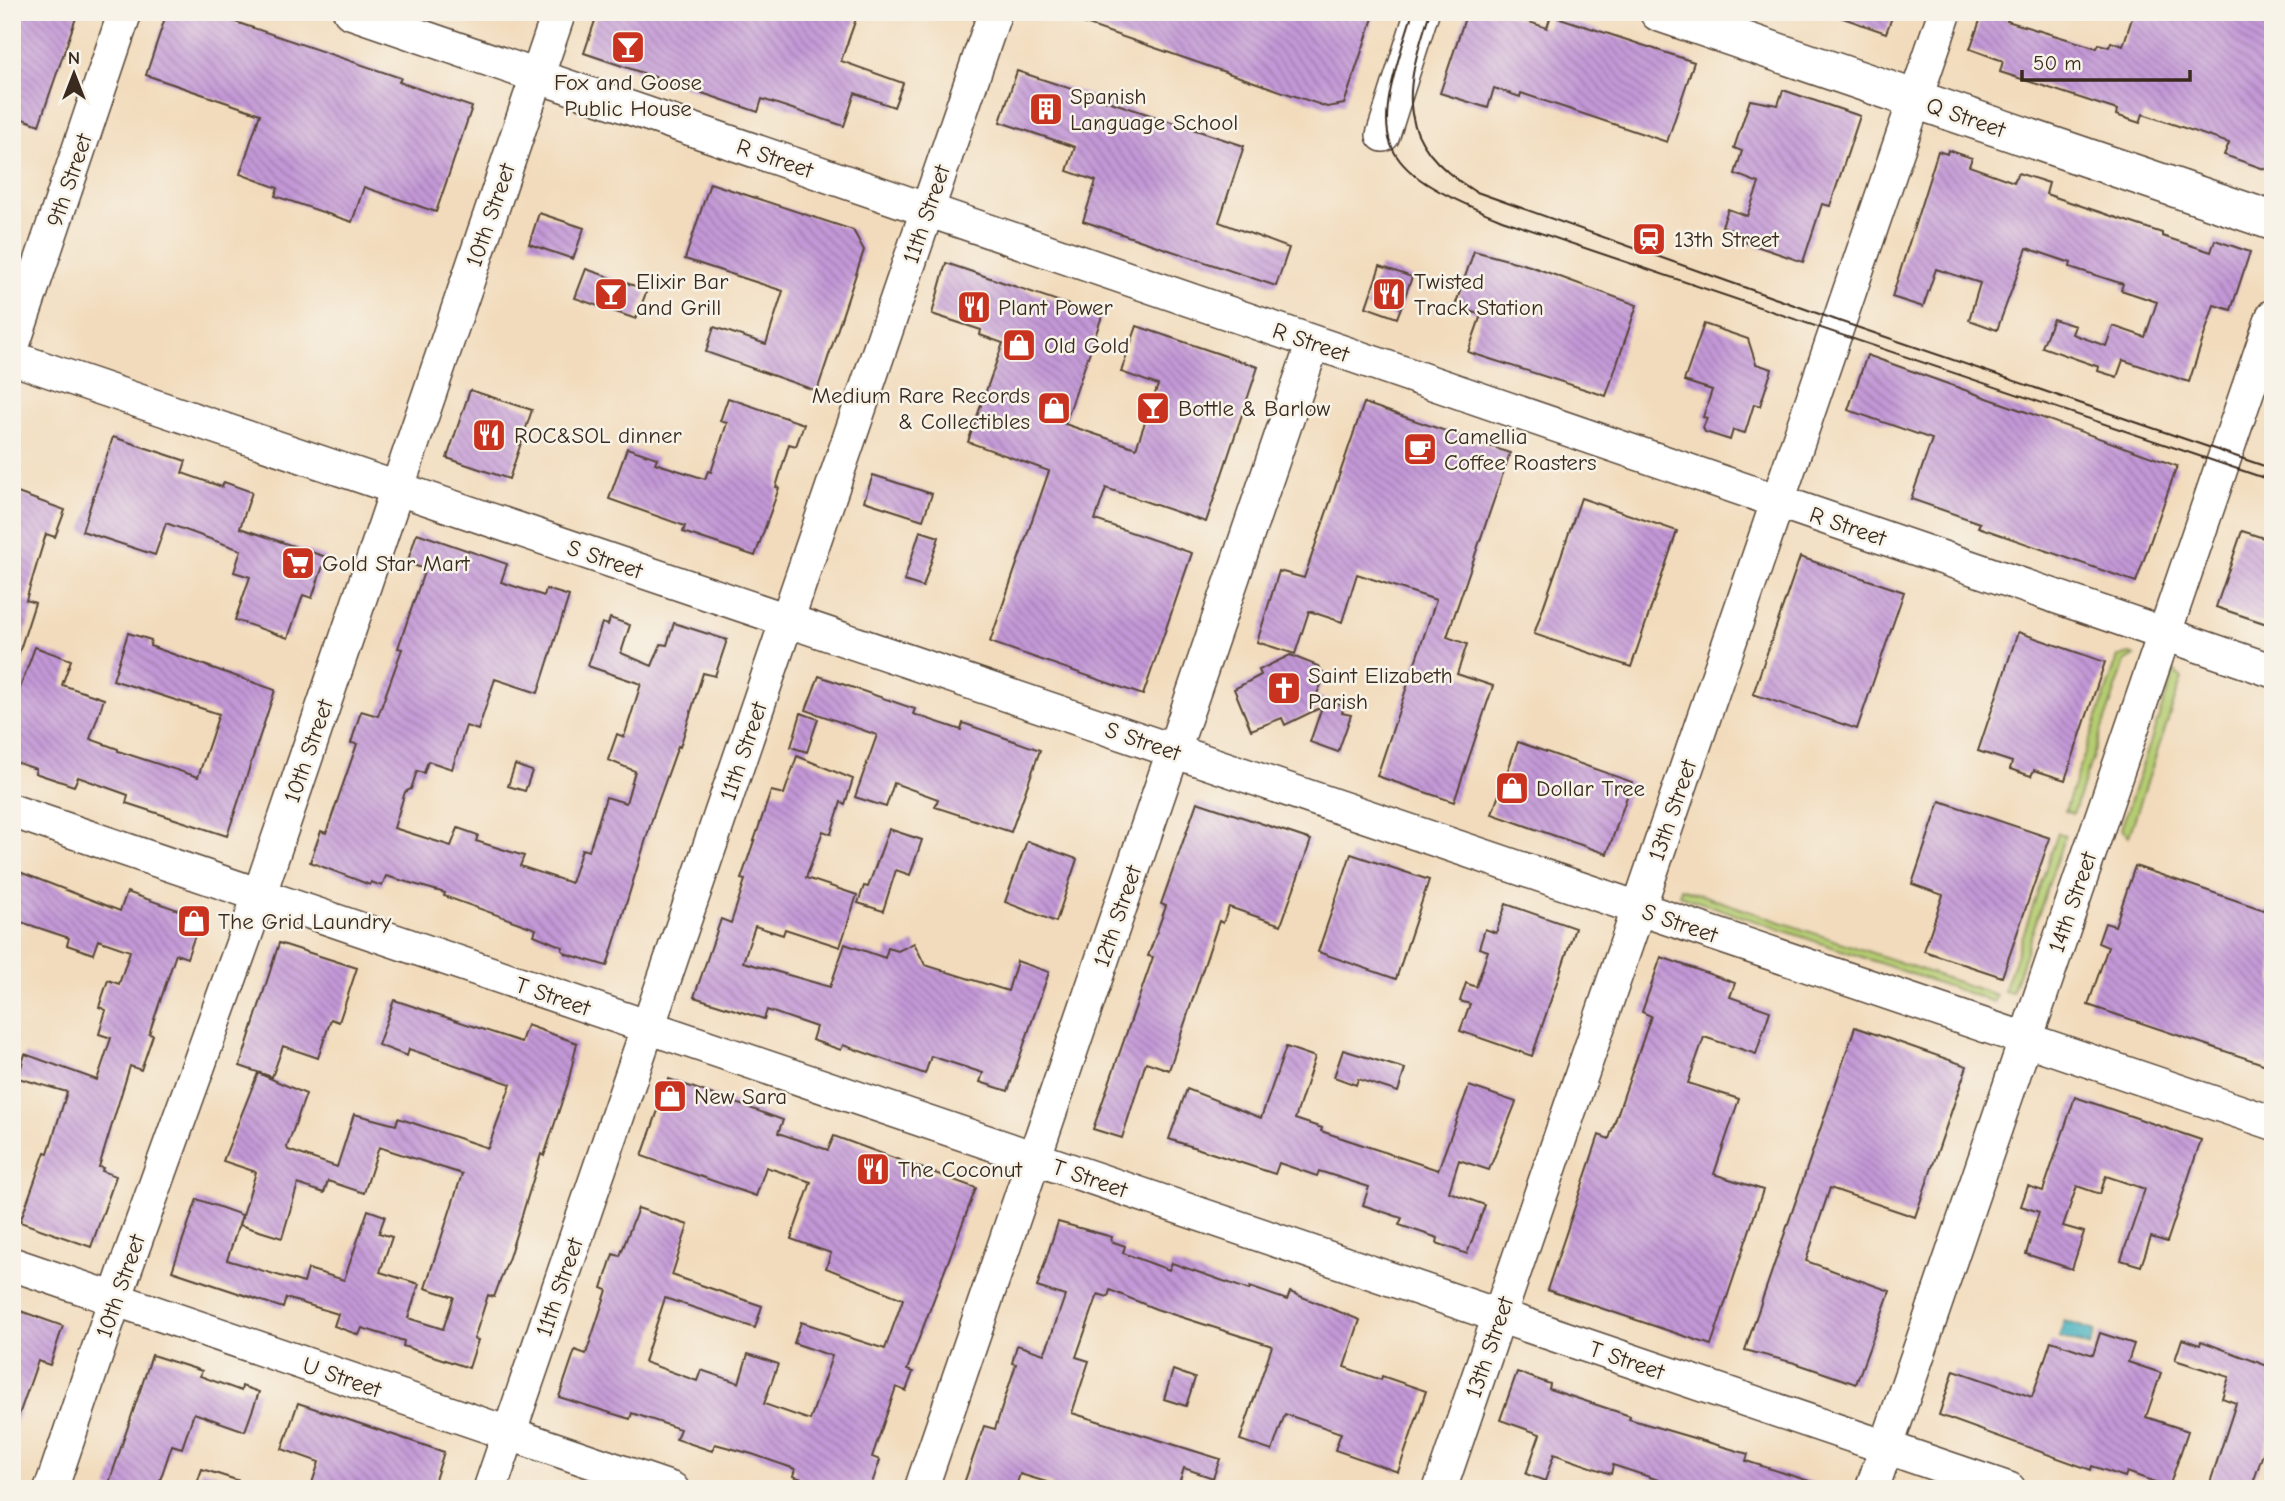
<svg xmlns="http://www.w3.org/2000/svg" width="2285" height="1501" font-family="'Comic Neue',sans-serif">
  <defs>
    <pattern id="water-ripples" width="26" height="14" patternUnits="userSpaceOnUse" patternTransform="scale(1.75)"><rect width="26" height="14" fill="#41aebe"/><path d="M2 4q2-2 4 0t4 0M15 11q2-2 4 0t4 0" fill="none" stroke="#388e9a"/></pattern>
    <pattern id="building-back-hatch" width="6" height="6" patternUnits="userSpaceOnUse" patternTransform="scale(1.75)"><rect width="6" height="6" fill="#c398d7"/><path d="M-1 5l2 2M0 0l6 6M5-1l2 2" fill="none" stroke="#a07cae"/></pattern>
  </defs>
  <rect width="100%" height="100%" fill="#f7f3e8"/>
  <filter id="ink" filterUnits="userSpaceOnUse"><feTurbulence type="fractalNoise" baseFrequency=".0143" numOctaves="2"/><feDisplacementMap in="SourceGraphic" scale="14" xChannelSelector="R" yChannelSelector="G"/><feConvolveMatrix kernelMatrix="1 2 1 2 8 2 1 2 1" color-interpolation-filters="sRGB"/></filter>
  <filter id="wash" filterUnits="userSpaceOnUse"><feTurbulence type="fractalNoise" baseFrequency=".00686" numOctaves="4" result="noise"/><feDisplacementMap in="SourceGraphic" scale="28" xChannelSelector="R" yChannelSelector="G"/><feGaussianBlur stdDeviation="1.57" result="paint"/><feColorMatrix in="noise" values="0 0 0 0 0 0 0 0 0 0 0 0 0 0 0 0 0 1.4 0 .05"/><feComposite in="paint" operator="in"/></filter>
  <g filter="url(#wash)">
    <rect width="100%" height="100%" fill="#f2dbbc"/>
    <path fill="#b5cd72" stroke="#787c48" stroke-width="2" d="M2130 654 2135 656 2125 662 2073 814 2065 811 2118 657Z
      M2168 666 2182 678 2129 836 2121 829 2172 678Z
      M2058 833 2065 835 2012 993 2004 991Z
      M1681 888 1996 995 1994 1002 1679 895Z"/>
    <path fill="url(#water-ripples)" stroke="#3e6c6e" stroke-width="2" d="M2064 1321 2095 1331 2090 1347 2059 1337Z"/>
    <g id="blocks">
      <path fill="url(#building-back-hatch)" d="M12 12H78L39 125 12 115Z
        M167 12H206L401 78 399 82 472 107 436 212 364 187 352 222 275 196 278 188 240 174 260 114 146 75Z
        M598 12H846L857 16 841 61 903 83 894 107 855 93 844 126 762 99 758 112 584 53Z
        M1060 12H1375L1344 104 1327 107 1059 15Z
        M1467 12H1500L1547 28 1551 15 1694 62 1667 142 1521 93 1520 97 1494 88 1488 108 1440 93Z
        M1835 12H1894L1886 33 1834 15Z
        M1983 12H2010L2007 21 2097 48 2099 44 2109 47 2111 42 2123 46 2134 12H2273V172L2224 155 2229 143 2143 114 2140 123 2116 115 2117 110 2000 72 2003 61 1970 49Z
        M1017 71 1244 146 1219 222 1289 248 1276 286 1083 221 1096 181 1067 171 1075 147 1000 122Z
        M1783 90 1860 116 1830 206 1822 204 1803 262 1739 240 1741 233 1722 226 1728 209 1747 216 1759 183 1735 174 1742 151 1734 148 1750 100 1778 105Z
        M1948 150 1972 158 1969 166 2014 182 2018 173 2049 183 2046 194 2162 233V236L2211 252 2215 240 2250 252 2231 310 2214 305 2189 382 2123 360 2117 377 2098 371 2099 367 2042 347 2053 319 2075 326 2072 334 2106 346 2113 326 2145 337 2157 302 2121 290 2123 284 2070 267 2071 263 2027 248 1997 330 1969 320 1980 283 1936 269 1923 307 1892 297 1938 151 1947 154Z
        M710 183 853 230 864 250 817 391 706 352 714 327 766 344 783 291 685 259Z
        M539 213 584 228 573 259 529 244Z
        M1474 251 1530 266 1637 305 1606 396 1468 352 1481 315 1455 306Z
        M946 263 1102 316 1065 424 1136 448 1158 385 1121 372 1137 326 1258 367 1206 522 1106 488 1095 520 1192 553 1143 695 990 642 1049 471 968 442 1003 343 980 335 981 330 932 314Z
        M1380 266 1412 277 1397 318 1366 307Z
        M586 269 647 290 636 319 575 298Z
        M1704 324 1748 339 1756 364 1772 369 1760 406 1754 404 1745 433 1733 430 1730 440 1705 432 1703 428 1707 418 1703 417 1712 390 1684 381Z
        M1867 355 2177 466 2136 582 1978 527 1980 523 1911 499 1932 439 1848 410Z
        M470 390 532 410 509 479 447 458Z
        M728 398 804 424 796 446 789 444 776 487 779 488 755 556 683 532 685 526 609 499 627 448 657 458 655 463 705 479 708 471 711 472 727 423 720 421Z
        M1364 403 1510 453 1447 637 1467 644 1457 674 1493 686 1454 802 1377 776 1436 600 1357 574 1342 622 1309 611 1295 654 1257 642 1279 571 1304 578Z
        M113 437 186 461 182 473 222 487 224 482 252 492 240 528 326 557 312 598 303 595 288 638 235 620 250 577 234 572 241 550 166 523 155 555 82 531Z
        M873 475 932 494 923 520 864 501Z
        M12 491 65 510 55 537 46 534 26 600 35 603 16 662H12Z
        M1581 498 1677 531 1631 667 1534 634Z
        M920 531 939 537 923 587 904 581Z
        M2242 531 2273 541V626L2216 607Z
        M417 533 507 564 501 582 544 596 546 589 569 596 538 693 495 679 478 730 466 726 452 769 428 761 424 773 417 771 411 789 405 792 394 828 451 846 458 828 478 835 476 841 524 856 520 866 571 883 582 849 589 851 606 797 626 803 635 771 608 760 617 734 624 737 641 684 588 666 602 623 608 625 610 618 630 625 621 653 652 666 661 644 667 645 674 623 727 640 715 676 703 673 680 747 678 746 654 813 607 966 567 954 562 950 563 947 534 935 536 929 444 896 445 893 386 876 382 886 371 882 370 885 310 862 321 831 326 833 357 744 351 743 361 711 378 716 402 649 398 648 425 569 407 563Z
        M1800 557 1904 592 1857 729 1753 694Z
        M2018 632 2105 662 2065 780 2034 770 2031 776 2010 769 2012 762 1978 751Z
        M128 633 151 640 150 646 275 690 227 836 126 803 128 795 78 777 74 786 35 773 36 769 12 761V710L35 647 71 660 62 685 104 699 90 739 118 749V751L198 777 219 714 113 680Z
        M1290 655 1318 666 1325 675 1316 696 1344 706 1342 713 1351 715 1338 752 1310 742 1322 707 1285 725 1282 718 1251 730 1234 689 1261 675 1259 670Z
        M819 676 915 709 913 714 961 730 963 723 1040 750 1011 832 935 807 938 799 894 783 886 807 855 797 877 735 806 710Z
        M801 713 818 719 807 752 791 747Z
        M1518 742 1632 782 1607 854 1492 814Z
        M797 756 853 779 845 804 841 802 831 834 823 831 806 878 857 895 840 947 785 929 783 935 755 926 743 962 830 987 845 944 885 958 888 948 898 951 914 943 925 965 1008 991 1017 961 1049 972 1008 1091 980 1082 983 1073 931 1056 925 1074 843 1045 841 1050 812 1040 816 1027 767 1010 764 1019 694 997 721 919 731 923 745 880 741 879 771 791 784 794Z
        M515 765 532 771 525 791 508 786Z
        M1940 801 2050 838 2002 977 1924 951 1943 895 1912 884Z
        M1197 802 1311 840 1281 925 1229 907 1223 923 1219 921 1169 1070 1146 1062 1122 1138 1093 1129 1153 957 1148 956 1166 906 1161 904Z
        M889 829 922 840 910 875 896 870 883 911 858 903 864 886 868 887Z
        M1027 841 1077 859 1056 922 1005 902Z
        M1351 854 1429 880 1396 979 1318 952Z
        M2135 866 2273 913V1054L2269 1066 2088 1005 2108 947 2098 943 2105 923 2115 926Z
        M12 869 120 911 127 892 201 918 187 958 176 954 149 1034 153 1035 141 1070 130 1066 99 1167 103 1168 102 1171 116 1176 91 1247 20 1222 45 1152 48 1153 67 1092 18 1078 25 1054 97 1080 111 1038 99 1034 106 1010 99 1007 108 980 119 984 130 951 98 940 93 954 67 945 69 938 12 919Z
        M1506 904 1575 928 1532 1056 1460 1031 1470 1004 1460 1001 1466 983 1476 987 1488 951 1479 948 1485 929 1496 933Z
        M279 943 357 968 339 1022 331 1019 318 1058 283 1046 272 1077 240 1066Z
        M1661 957 1735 983 1730 997 1770 1011 1756 1054 1704 1037 1688 1083 1739 1099 1714 1174 1763 1190 1711 1345 1547 1290 1599 1135 1609 1139 1651 1016 1642 1012Z
        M394 1000 521 1042 527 1025 577 1043 568 1083 544 1156 541 1154 509 1257 494 1297 488 1295 474 1339 478 1340 469 1368 403 1346 404 1341 362 1328 359 1335 334 1326 338 1314 286 1298 283 1308 172 1271 197 1199 242 1215 227 1260 304 1283 308 1269 344 1280 368 1210 385 1216 379 1233 392 1237 380 1272 419 1284 408 1318 443 1329 454 1297 425 1288 462 1174 379 1147 364 1193 328 1181 324 1193 298 1184 282 1238 240 1225 256 1172 223 1161 258 1073 306 1094 287 1147 288 1150 337 1167 354 1114 396 1125 398 1118 488 1148 511 1084 409 1049 407 1056 378 1045Z
        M1855 1027 1967 1066 1915 1217 1830 1188 1806 1261 1890 1291 1856 1384 1795 1363 1745 1350Z
        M1286 1047 1315 1057 1295 1119 1322 1128 1321 1131 1438 1170 1469 1086 1516 1102 1489 1170 1459 1160 1449 1192 1485 1205 1467 1254 1437 1243 1438 1238 1399 1225 1402 1218 1363 1205 1369 1187 1319 1171 1317 1176 1279 1163 1275 1174 1169 1139 1187 1089 1261 1118Z
        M1343 1050 1405 1069 1398 1092 1358 1079 1356 1085 1334 1077Z
        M669 1079 783 1120 778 1133 828 1150 834 1136 976 1188 907 1370 913 1372 906 1391 896 1387 872 1457 880 1460 870 1489H832L793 1476 795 1469 752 1454 715 1444 712 1451 676 1439 680 1429 632 1413 630 1419 559 1397 575 1350 586 1354 607 1290 602 1288 613 1254 620 1256 638 1208 688 1225 672 1275 762 1306 755 1328 665 1298 644 1362 697 1381 701 1370 739 1383 748 1354 778 1364 764 1404 810 1420 832 1356 794 1343 801 1322 885 1349 903 1299 826 1268 831 1253 791 1239 811 1182 766 1167 756 1196 642 1156Z
        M2075 1097 2201 1140 2167 1242 2151 1237 2141 1266 2121 1260 2145 1189 2106 1176 2100 1194 2077 1186 2063 1226 2084 1232 2072 1269 2026 1254 2039 1212 2021 1206 2028 1186 2043 1191Z
        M1058 1222 1112 1237 1111 1241 1125 1246 1123 1253 1169 1270 1172 1263 1249 1290 1250 1287 1287 1300 1290 1292 1360 1320 1344 1367 1381 1380 1382 1376 1426 1391 1398 1472 1335 1450 1341 1433 1285 1414 1272 1451 1240 1440 1272 1346 1156 1309 1110 1290 1108 1297 1098 1294 1076 1357 1089 1361 1072 1413 1220 1459 1213 1478 1184 1468 1177 1489H1051L1053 1484 1020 1474 1015 1489H962L984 1426 995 1429 1016 1364 1012 1363 1017 1345 1044 1354 1049 1342 1065 1296 1037 1287Z
        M12 1308 63 1326 50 1365 38 1361 15 1426H12Z
        M2100 1333 2134 1344 2128 1362 2161 1373 2146 1417 2188 1431 2169 1487 2127 1472 2125 1477 2092 1466 2091 1470 1939 1415 1954 1370 2032 1397 2051 1341 2093 1355Z
        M2182 1339 2200 1345 2201 1341 2273 1368V1424L2251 1489H2208L2236 1403 2222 1398 2229 1377 2175 1360Z
        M152 1355 202 1371 200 1376 241 1391 242 1386 259 1392 245 1431 194 1413 182 1448 172 1445 157 1489H107Z
        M1173 1370 1195 1378 1186 1406 1164 1399Z
        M1517 1372 1550 1384 1549 1389 1630 1416 1629 1419 1748 1454 1746 1461 1822 1485 1821 1489H1686L1613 1465 1611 1474 1554 1454 1545 1481 1526 1474 1540 1434 1500 1420Z
        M298 1403 444 1452 432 1489H310L319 1462 282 1449Z
        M202 1469 252 1485 251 1489H195Z"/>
    </g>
  </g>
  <g filter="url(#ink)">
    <use href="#blocks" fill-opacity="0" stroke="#564536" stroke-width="2"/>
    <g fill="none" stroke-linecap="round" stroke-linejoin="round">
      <g stroke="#564536" stroke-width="36">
        <path id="minor" d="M350 12 2273 671
          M1383 135 1422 12
          M12 348 125 12
          M12 358 2273 1123
          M12 811 2009 1489
          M12 1264 672 1489
          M51 1489 126 1267 248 928 559 12
          M490 1489 995 12
          M921 1489 1313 343
          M1440 1489 1945 12
          M1872 1489 2273 316"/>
      </g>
      <g stroke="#564536" stroke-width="41">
        <path id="major" d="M1659 12 2273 221"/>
      </g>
      <use href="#minor" stroke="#fff" stroke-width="33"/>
      <use href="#major" stroke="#fff" stroke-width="38"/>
      <path stroke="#3b2a1e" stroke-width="2" d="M1413 12C1370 145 1368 165 1502 220L2273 481
        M1430 12C1403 93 1394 141 1474 191L1839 321 2273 469"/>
    </g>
  </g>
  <defs>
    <g id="bar-square" transform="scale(1.75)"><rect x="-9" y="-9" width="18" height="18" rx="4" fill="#c8321e" stroke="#f7f3e8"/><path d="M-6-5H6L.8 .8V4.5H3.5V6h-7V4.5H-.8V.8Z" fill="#fff"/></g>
    <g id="building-square" transform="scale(1.75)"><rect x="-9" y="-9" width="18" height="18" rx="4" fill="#c8321e" stroke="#f7f3e8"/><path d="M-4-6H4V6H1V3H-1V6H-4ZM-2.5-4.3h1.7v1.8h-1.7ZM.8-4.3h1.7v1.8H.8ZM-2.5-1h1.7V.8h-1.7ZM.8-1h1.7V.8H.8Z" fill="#fff"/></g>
    <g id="station-square" transform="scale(1.75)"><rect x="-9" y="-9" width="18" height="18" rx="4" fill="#c8321e" stroke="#f7f3e8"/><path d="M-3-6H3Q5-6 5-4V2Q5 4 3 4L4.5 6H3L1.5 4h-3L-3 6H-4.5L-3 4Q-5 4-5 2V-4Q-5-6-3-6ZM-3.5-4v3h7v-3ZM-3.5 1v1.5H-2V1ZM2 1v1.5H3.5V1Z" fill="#fff"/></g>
    <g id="restaurant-square" transform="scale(1.75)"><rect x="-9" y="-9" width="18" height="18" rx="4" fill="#c8321e" stroke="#f7f3e8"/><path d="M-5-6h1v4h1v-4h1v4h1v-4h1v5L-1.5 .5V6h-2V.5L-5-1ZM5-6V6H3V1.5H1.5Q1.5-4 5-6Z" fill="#fff"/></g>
    <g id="shop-square" transform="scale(1.75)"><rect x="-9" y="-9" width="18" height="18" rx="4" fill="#c8321e" stroke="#f7f3e8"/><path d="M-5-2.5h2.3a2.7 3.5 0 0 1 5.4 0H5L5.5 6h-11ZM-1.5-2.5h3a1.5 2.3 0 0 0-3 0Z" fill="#fff"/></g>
    <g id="cafe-square" transform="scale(1.75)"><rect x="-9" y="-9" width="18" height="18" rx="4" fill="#c8321e" stroke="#f7f3e8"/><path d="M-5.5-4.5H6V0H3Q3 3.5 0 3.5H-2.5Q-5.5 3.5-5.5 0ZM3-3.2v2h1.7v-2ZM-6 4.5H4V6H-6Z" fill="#fff"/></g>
    <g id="supermarket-square" transform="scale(1.75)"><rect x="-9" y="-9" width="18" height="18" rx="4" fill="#c8321e" stroke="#f7f3e8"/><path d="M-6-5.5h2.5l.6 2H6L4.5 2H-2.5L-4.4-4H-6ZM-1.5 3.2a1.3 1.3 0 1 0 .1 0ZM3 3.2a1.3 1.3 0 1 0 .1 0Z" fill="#fff"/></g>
    <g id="church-square" transform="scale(1.75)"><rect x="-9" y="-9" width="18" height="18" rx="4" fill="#c8321e" stroke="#f7f3e8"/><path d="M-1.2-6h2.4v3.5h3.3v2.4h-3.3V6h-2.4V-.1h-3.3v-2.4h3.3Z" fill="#fff"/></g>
  </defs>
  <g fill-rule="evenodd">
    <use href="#bar-square" x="628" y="47"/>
    <use href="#building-square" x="1046" y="109"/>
    <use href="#station-square" x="1649" y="239"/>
    <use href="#bar-square" x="611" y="294"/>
    <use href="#restaurant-square" x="1389" y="294"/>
    <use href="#restaurant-square" x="974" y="307"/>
    <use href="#shop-square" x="1019" y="345"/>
    <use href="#shop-square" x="1054" y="408"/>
    <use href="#bar-square" x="1153" y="408"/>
    <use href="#restaurant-square" x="489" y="435"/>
    <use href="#cafe-square" x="1420" y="449"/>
    <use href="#supermarket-square" x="298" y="563"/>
    <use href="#church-square" x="1284" y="688"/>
    <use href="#shop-square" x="1512" y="788"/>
    <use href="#shop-square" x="194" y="921"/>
    <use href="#shop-square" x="670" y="1096"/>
    <use href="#restaurant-square" x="873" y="1169"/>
  </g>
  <g text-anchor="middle" stroke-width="5" stroke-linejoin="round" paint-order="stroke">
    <g font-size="23" fill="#3b2a1e" stroke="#f7f3e8" text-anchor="start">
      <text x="628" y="90" text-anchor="middle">Fox and Goose<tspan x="628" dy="26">Public House</tspan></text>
      <text x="1070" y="104">Spanish<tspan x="1070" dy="26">Language School</tspan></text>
      <text x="1674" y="247">13th Street</text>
      <text x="636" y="289">Elixir Bar<tspan x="636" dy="26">and Grill</tspan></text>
      <text x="1414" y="289">Twisted<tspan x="1414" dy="26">Track Station</tspan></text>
      <text x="998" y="315">Plant Power</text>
      <text x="1044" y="353">Old Gold</text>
      <text x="1030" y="403" text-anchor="end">Medium Rare Records<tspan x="1030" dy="26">&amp; Collectibles</tspan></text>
      <text x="1178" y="416">Bottle &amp; Barlow</text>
      <text x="514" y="443">ROC&amp;SOL dinner</text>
      <text x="1444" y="444">Camellia<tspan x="1444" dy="26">Coffee Roasters</tspan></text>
      <text x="322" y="571">Gold Star Mart</text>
      <text x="1308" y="683">Saint Elizabeth<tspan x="1308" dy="26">Parish</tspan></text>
      <text x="1536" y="796">Dollar Tree</text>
      <text x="218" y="929">The Grid Laundry</text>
      <text x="694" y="1104">New Sara</text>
      <text x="898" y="1177">The Coconut</text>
    </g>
    <g font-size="23" fill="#3b2a1e" stroke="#f7f3e8">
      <text transform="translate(1966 117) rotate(19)" y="8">Q Street</text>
      <text transform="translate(775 158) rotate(19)" y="8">R Street</text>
      <text transform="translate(69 180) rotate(-71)" y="8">9th Street</text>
      <text transform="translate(926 214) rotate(-71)" y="8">11th Street</text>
      <text transform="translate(490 215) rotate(-71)" y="8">10th Street</text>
      <text transform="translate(1311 342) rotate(19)" y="8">R Street</text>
      <text transform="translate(1848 526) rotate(19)" y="8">R Street</text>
      <text transform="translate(605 559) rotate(19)" y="8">S Street</text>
      <text transform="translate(1143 741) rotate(19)" y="8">S Street</text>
      <text transform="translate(308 751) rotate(-71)" y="8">10th Street</text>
      <text transform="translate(743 751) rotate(-71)" y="8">11th Street</text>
      <text transform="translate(1672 810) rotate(-71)" y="8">13th Street</text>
      <text transform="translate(2072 902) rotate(-71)" y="8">14th Street</text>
      <text transform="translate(1117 916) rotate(-71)" y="8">12th Street</text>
      <text transform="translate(1680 923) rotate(19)" y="8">S Street</text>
      <text transform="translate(553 996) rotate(19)" y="8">T Street</text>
      <text transform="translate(1090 1178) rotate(19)" y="8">T Street</text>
      <text transform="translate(120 1286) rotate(-71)" y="8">10th Street</text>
      <text transform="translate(559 1287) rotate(-71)" y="8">11th Street</text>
      <text transform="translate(1489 1347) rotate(-71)" y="8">13th Street</text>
      <text transform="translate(1627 1360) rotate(19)" y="8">T Street</text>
      <text transform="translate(342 1377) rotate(19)" y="8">U Street</text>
    </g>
  </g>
  <rect width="2285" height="1501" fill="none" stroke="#f7f3e8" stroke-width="42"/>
  <g transform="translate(74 74)" stroke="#f7f3e8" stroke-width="5" paint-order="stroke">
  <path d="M0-5L12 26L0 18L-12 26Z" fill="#3b2a1e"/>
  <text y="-10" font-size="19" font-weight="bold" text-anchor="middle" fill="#3b2a1e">N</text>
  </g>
  <path d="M2022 70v10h168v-10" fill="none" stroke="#3b2a1e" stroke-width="3.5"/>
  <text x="2033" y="70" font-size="21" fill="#3b2a1e" stroke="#f7f3e8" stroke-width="5" paint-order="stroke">50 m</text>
</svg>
